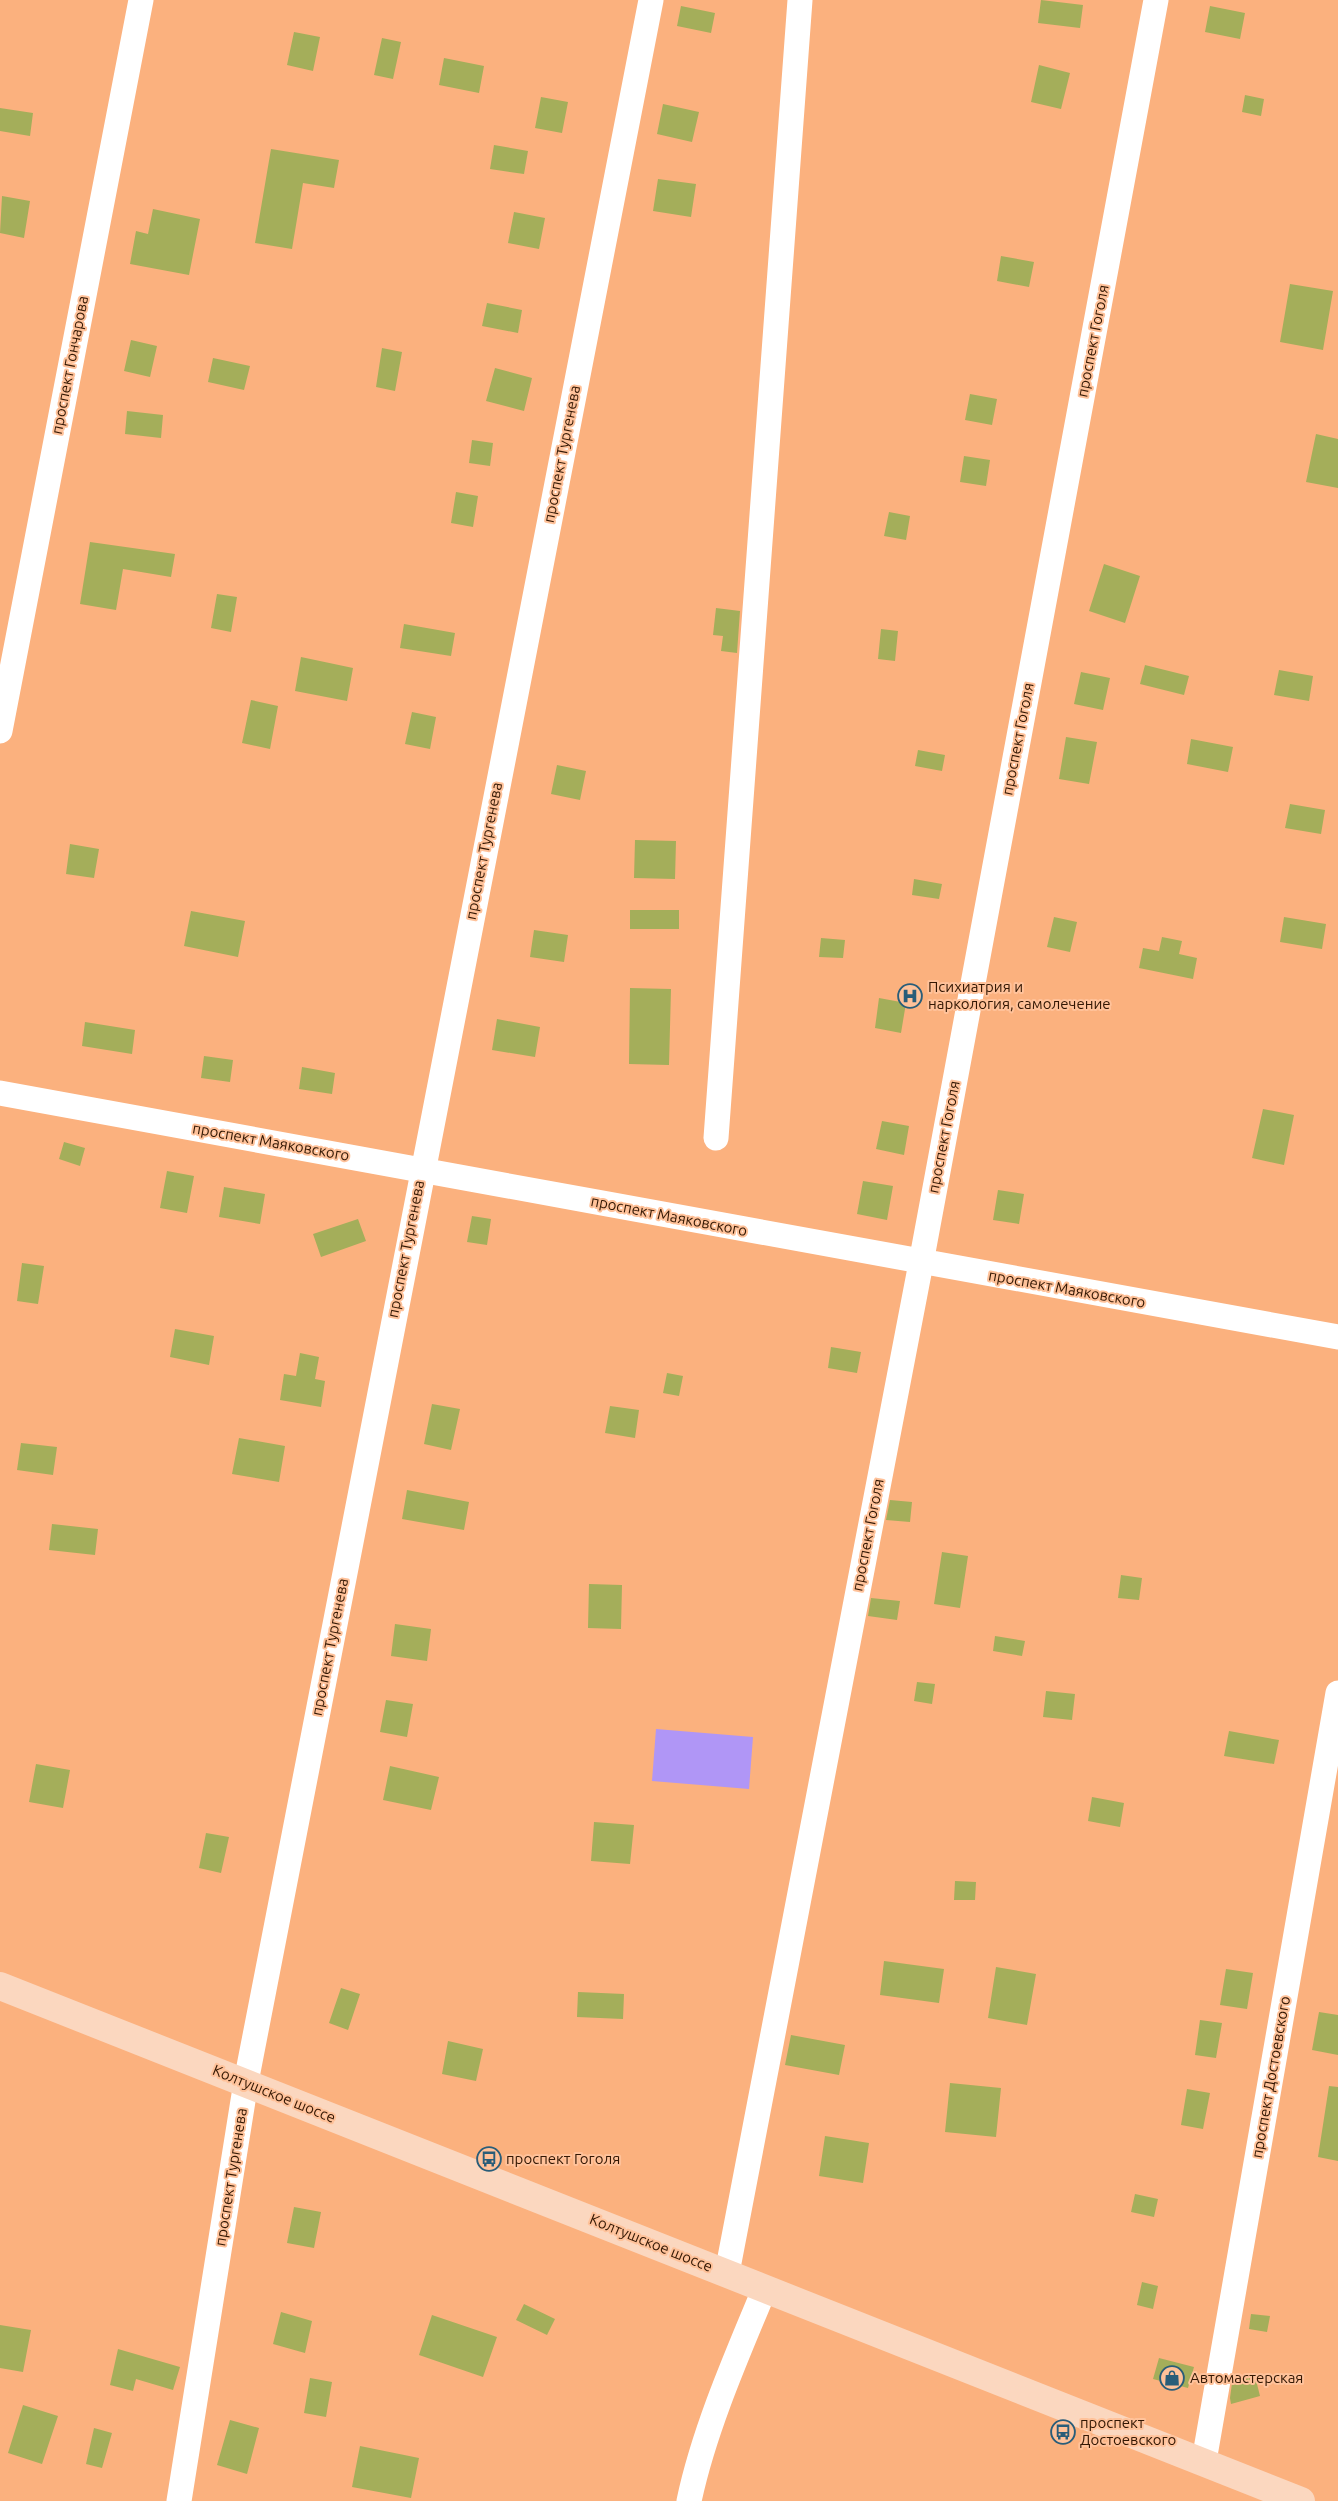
<svg xmlns="http://www.w3.org/2000/svg" width="1338" height="2501" font-family="Ubuntu,sans-serif">
  <rect width="100%" height="100%" fill="#fbb17e"/>
  <path fill="#b096f6" d="M656 1729 753 1737 749 1789 652 1781Z"/>
  <path fill="#a4ae5a" d="M1041 0 1083 5 1080 28 1038 23Z
    M681 6 715 13 711 33 677 26Z
    M1210 6 1245 13 1240 39 1205 32Z
    M294 32 320 37 313 71 287 65Z
    M382 38 401 42 393 79 374 75Z
    M444 58 484 66 479 93 439 85Z
    M1039 65 1070 73 1061 109 1031 102Z
    M1245 95 1264 99 1261 116 1242 112Z
    M541 97 568 102 562 133 535 128Z
    M663 104 699 112 692 142 657 134Z
    M0 108 33 113 30 136 0 131Z
    M494 145 528 151 524 174 490 169Z
    M271 149 339 160 334 188 303 183 292 249 255 243Z
    M658 179 696 184 691 217 653 211Z
    M2 196 30 201 24 238 0 233Z
    M153 209 200 219 189 275 130 264 136 231 148 234Z
    M514 212 545 218 539 249 508 243Z
    M1001 256 1034 262 1029 287 997 281Z
    M1290 284 1333 291 1323 350 1280 342Z
    M487 303 522 310 518 333 482 326Z
    M131 340 157 346 150 377 124 371Z
    M382 348 402 352 395 391 376 387Z
    M213 358 250 366 244 390 208 382Z
    M495 368 532 378 524 411 486 401Z
    M970 394 997 399 992 425 965 420Z
    M127 411 163 415 161 438 125 434Z
    M1316 434 1338 439V488L1306 482Z
    M472 440 493 443 490 466 469 463Z
    M964 456 990 460 986 486 960 482Z
    M456 492 478 496 473 527 451 523Z
    M889 512 910 516 906 540 884 536Z
    M90 542 175 554 171 577 123 569 116 610 80 604Z
    M1104 564 1140 576 1125 623 1089 611Z
    M217 594 237 597 231 632 211 628Z
    M716 608 740 611 737 653 721 651 723 636 713 635Z
    M404 624 455 633 451 656 400 648Z
    M881 629 898 631 895 661 878 659Z
    M301 657 353 668 347 701 295 691Z
    M1145 665 1189 676 1184 695 1140 684Z
    M1279 670 1313 676 1309 701 1274 695Z
    M1081 672 1110 678 1103 710 1074 704Z
    M251 700 278 706 270 749 242 743Z
    M412 712 436 717 430 749 405 744Z
    M1066 737 1097 742 1089 784 1059 779Z
    M1191 739 1233 747 1228 772 1187 764Z
    M918 750 945 755 942 771 915 766Z
    M557 765 586 771 580 800 551 794Z
    M1290 804 1325 810 1321 834 1285 828Z
    M635 840 676 841 675 879 634 878Z
    M70 844 99 849 94 878 66 874Z
    M914 879 942 884 939 899 912 895Z
    M630 910H679V929H630Z
    M191 911 245 921 238 957 184 946Z
    M1054 917 1077 922 1070 952 1047 947Z
    M1284 917 1326 924 1322 949 1280 942Z
    M534 930 568 935 564 962 530 957Z
    M1162 937 1182 941 1179 954 1197 958 1193 979 1139 968 1143 948 1159 951Z
    M821 938 845 940 843 958 819 957Z
    M630 988 671 989 669 1065 629 1064Z
    M879 998 906 1003 901 1033 875 1028Z
    M497 1019 540 1027 535 1057 492 1050Z
    M85 1022 135 1030 132 1054 82 1046Z
    M204 1056 233 1060 230 1082 201 1078Z
    M302 1067 335 1073 332 1094 299 1089Z
    M1263 1109 1294 1115 1284 1165 1252 1158Z
    M882 1121 909 1126 904 1155 876 1149Z
    M64 1142 85 1148 80 1166 59 1159Z
    M167 1171 194 1176 187 1213 160 1208Z
    M863 1181 893 1186 887 1220 857 1214Z
    M224 1187 265 1194 260 1224 219 1217Z
    M998 1190 1024 1194 1019 1224 993 1220Z
    M472 1216 491 1219 487 1245 467 1242Z
    M358 1219 366 1241 321 1257 313 1234Z
    M22 1263 44 1266 38 1304 17 1301Z
    M175 1329 214 1336 209 1365 170 1357Z
    M831 1347 861 1352 857 1373 828 1368Z
    M300 1353 319 1357 315 1379 325 1381 321 1407 280 1400 284 1374 296 1376Z
    M667 1373 683 1376 679 1396 663 1393Z
    M432 1404 460 1409 451 1450 424 1444Z
    M610 1406 639 1410 635 1438 605 1433Z
    M239 1438 285 1446 279 1482 232 1474Z
    M21 1443 57 1447 53 1475 17 1470Z
    M407 1490 469 1502 464 1530 402 1519Z
    M890 1500 912 1502 910 1522 886 1520Z
    M52 1524 98 1529 95 1555 49 1550Z
    M942 1552 968 1556 960 1608 934 1604Z
    M1121 1575 1142 1578 1139 1600 1118 1598Z
    M589 1584 622 1585 621 1629 588 1628Z
    M871 1598 900 1601 897 1620 868 1616Z
    M395 1624 431 1629 427 1661 391 1656Z
    M995 1636 1025 1641 1022 1656 993 1651Z
    M917 1682 935 1684 932 1704 914 1701Z
    M1046 1691 1075 1694 1072 1720 1043 1717Z
    M386 1700 413 1704 407 1737 380 1732Z
    M1229 1731 1279 1740 1274 1764 1224 1756Z
    M36 1764 70 1770 63 1808 29 1802Z
    M390 1766 439 1777 431 1810 383 1800Z
    M1092 1797 1124 1803 1120 1827 1088 1821Z
    M594 1822 634 1825 630 1864 591 1861Z
    M206 1833 229 1837 221 1873 199 1868Z
    M955 1881 976 1882 975 1900H954Z
    M884 1961 944 1969 939 2003 880 1995Z
    M996 1967 1036 1974 1027 2025 988 2018Z
    M1226 1969 1253 1973 1247 2009 1220 2005Z
    M341 1988 360 1994 348 2030 329 2023Z
    M578 1992 624 1994 623 2019 577 2017Z
    M1319 2012 1338 2015V2055L1312 2050Z
    M1200 2020 1222 2023 1216 2058 1195 2055Z
    M791 2035 845 2045 839 2075 785 2065Z
    M448 2041 483 2049 476 2081 442 2074Z
    M950 2083 1001 2088 996 2137 945 2132Z
    M1329 2086 1338 2087V2161L1318 2157Z
    M1187 2089 1210 2093 1203 2129 1181 2125Z
    M825 2136 869 2143 863 2183 819 2176Z
    M1135 2194 1158 2199 1154 2217 1131 2212Z
    M294 2207 321 2212 314 2248 287 2243Z
    M1142 2282 1158 2286 1153 2309 1137 2305Z
    M524 2304 555 2319 547 2335 516 2320Z
    M281 2312 312 2321 305 2353 273 2344Z
    M1251 2314 1270 2316 1267 2332 1249 2329Z
    M432 2315 497 2337 483 2377 419 2355Z
    M0 2325 31 2330 23 2372 0 2368Z
    M118 2349 180 2367 173 2390 136 2379 133 2391 110 2385Z
    M1159 2358 1194 2367 1188 2388 1153 2379Z
    M1255 2376 1260 2396 1231 2404 1230 2398 1232 2383Z
    M310 2378 332 2382 326 2417 304 2413Z
    M23 2405 58 2416 42 2464 8 2453Z
    M230 2420 259 2428 247 2474 217 2465Z
    M94 2428 112 2433 102 2468 86 2464Z
    M360 2446 419 2458 411 2498 352 2487Z"/>
  <g fill="none" stroke-linecap="round" stroke-linejoin="round">
    <path stroke="#fff" stroke-width="25" d="M0 731 141 0
      M0 1093C446 1173 892 1258 1338 1337
      M716 1138 800 0
      M727 2273 921 1263 1156 0
      M1204 2461 1338 1693
      M179 2501 246 2082 651 0
      M689 2501C704 2430 737 2355 765 2288"/>
    <path stroke="#fbd7bf" stroke-width="28" d="M0 1986 1301 2501"/>
  </g>
  <defs>
    <g id="hospital-ring" transform="scale(1.25)"><circle r="9.5" fill="#ffc29a" stroke="#295d79" stroke-width="1.5"/><path d="M-5-5h3v3.5h4V-5h3V5h-3V1.5h-4V5h-3Z" fill="#295d79"/></g>
    <g id="bus-ring" transform="scale(1.25)"><circle r="9.5" fill="#ffc29a" stroke="#295d79" stroke-width="1.5"/><path d="M-5-6H5V4H4V6H2V4H-2V6H-4V4H-5ZM-3.5-4V0h7V-4ZM-3.5 1.2v1.5H-2V1.2ZM2 1.2v1.5H3.5V1.2Z" fill="#295d79"/></g>
    <g id="shop-ring" transform="scale(1.25)"><circle r="9.5" fill="#ffc29a" stroke="#295d79" stroke-width="1.5"/><path d="M-5-2.5h2.3a2.7 3.5 0 0 1 5.4 0H5L5.5 6h-11ZM-1.5-2.5h3a1.5 2.3 0 0 0-3 0Z" fill="#295d79"/></g>
  </defs>
  <g fill-rule="evenodd">
    <use href="#hospital-ring" x="910" y="996"/>
    <use href="#bus-ring" x="489" y="2159"/>
    <use href="#shop-ring" x="1172" y="2378"/>
    <use href="#bus-ring" x="1063" y="2432"/>
  </g>
  <g text-anchor="middle" stroke-width="4" stroke-linejoin="round" paint-order="stroke">
    <g font-size="15" fill="#331703" stroke="#ffc29a">
      <text transform="translate(1093 341) rotate(-79)" y="5">проспект Гоголя</text>
      <text transform="translate(70 365) rotate(-79)" y="5">проспект Гончарова</text>
      <text transform="translate(562 454) rotate(-79)" y="5">проспект Тургенева</text>
      <text transform="translate(1018 739) rotate(-79)" y="5">проспект Гоголя</text>
      <text transform="translate(484 851) rotate(-79)" y="5">проспект Тургенева</text>
      <text transform="translate(944 1137) rotate(-79)" y="5">проспект Гоголя</text>
      <text transform="translate(271 1142) rotate(10)" y="5">проспект Маяковского</text>
      <text transform="translate(669 1216) rotate(11)" y="5">проспект Маяковского</text>
      <text transform="translate(406 1249) rotate(-79)" y="5">проспект Тургенева</text>
      <text transform="translate(1067 1289) rotate(10)" y="5">проспект Маяковского</text>
      <text transform="translate(868 1535) rotate(-79)" y="5">проспект Гоголя</text>
      <text transform="translate(330 1647) rotate(-79)" y="5">проспект Тургенева</text>
      <text transform="translate(1271 2077) rotate(-80)" y="5">проспект Достоевского</text>
      <text transform="translate(274 2094) rotate(22)" y="5">Колтушское шоссе</text>
      <text transform="translate(231 2177) rotate(-81)" y="5">проспект Тургенева</text>
      <text transform="translate(651 2243) rotate(22)" y="5">Колтушское шоссе</text>
    </g>
    <g font-size="15" fill="#331703" stroke="#ffc29a" text-anchor="start">
      <text x="928" y="992">Психиатрия и<tspan x="928" dy="17">наркология, самолечение</tspan></text>
      <text x="506" y="2164">проспект Гоголя</text>
      <text x="1190" y="2383">Автомастерская</text>
      <text x="1080" y="2428">проспект<tspan x="1080" dy="17">Достоевского</tspan></text>
    </g>
  </g>
</svg>
